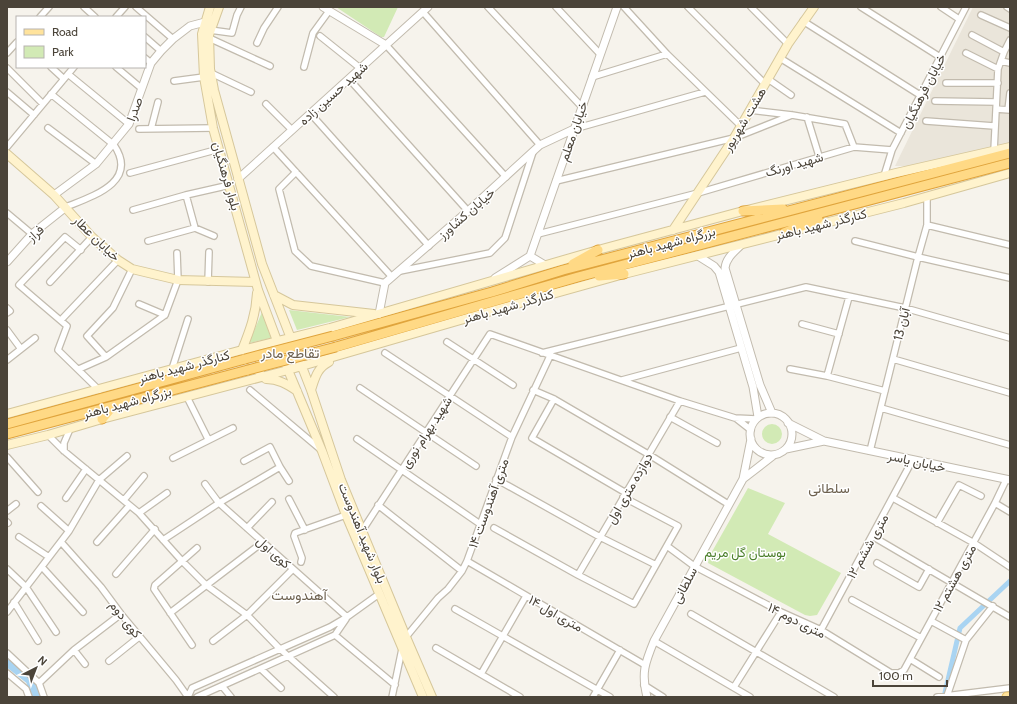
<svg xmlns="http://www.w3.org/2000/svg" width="1017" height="704" font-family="Cabin,Vazirmatn,sans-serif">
  <rect width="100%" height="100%" fill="#f6f3ec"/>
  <path fill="#eae5da" d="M973 7H1010V144L917 166H895Z"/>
  <path fill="#d2eab5" d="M336 7H398L384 37H381Z
    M289 310 350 317 297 330Z
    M262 312 271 338 249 343Z
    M762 434a10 10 0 1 1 20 0a10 10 0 1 1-20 0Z
    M748 488 785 503 768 534 841 573 817 615 810 616 805 615 708 563 709 557Z"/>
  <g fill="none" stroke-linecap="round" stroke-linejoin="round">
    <path stroke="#a9d4f2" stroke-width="5" d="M944 697 960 628 1010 581"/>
    <path stroke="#a9d4f2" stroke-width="9" d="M7 662 30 680 37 697"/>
    <g stroke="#c2bbae" stroke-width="8">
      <path id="minor" d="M84 7 95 17
        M136 7 173 39
        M488 7 582 107
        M556 7 600 54
        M624 7 667 54 741 126
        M688 7 765 84
        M751 7 788 44
        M861 7 940 57
        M941 7 959 19
        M1007 7 1010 9
        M423 12 540 145
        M981 15 1010 28
        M40 17 49 7
        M116 17 125 7
        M803 21 920 95
        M210 30 232 33 237 15 241 7
        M972 35 1004 52
        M320 36 360 68
        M145 37 161 51
        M209 38 270 66
        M257 43 264 28 278 7
        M386 45 506 177
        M7 53 17 42
        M966 53 998 69
        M145 58 151 63
        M780 58 901 133
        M1001 61 1010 63
        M51 67 64 79
        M116 67 141 88
        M304 67 313 33 329 11
        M7 68 43 104
        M211 73 251 92
        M68 74 129 124
        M592 77 667 54
        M349 79 468 211
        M768 79 791 95
        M174 81 204 77
        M946 83H998
        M7 92 34 115
        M51 94 114 145C139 182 93 196 66 207
        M935 101 996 102
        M266 104 292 130
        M996 109 1010 110
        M750 110 792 115 845 124 854 147
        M1008 110 1010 93
        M310 113 429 246
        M807 117 819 156
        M926 121 994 126
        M48 128 96 164
        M139 129 213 128
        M151 129 158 102
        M574 129 705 92
        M7 147 74 67
        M273 147 392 277
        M994 151 998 69 1004 52 1010 40
        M296 172 279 189 295 251 311 266 385 283
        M130 173 219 149
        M884 176 892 150 966 7
        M556 181 734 138 792 115
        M186 195 230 185
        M133 210 186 195 195 228 214 236
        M7 213 32 234
        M927 225 1010 245
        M538 234 698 193 854 147 892 150
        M148 241 195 228
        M855 241 918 257 1010 278
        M81 250 65 237 19 285 67 326 58 350 99 390
        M400 271 490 253 505 238 533 152
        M50 282 92 237
        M208 282 209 252
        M139 304 165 315
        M7 308 10 311 7 313
        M165 315 178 280 177 253
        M61 320 118 260
        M802 324 839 334
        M7 330 21 349
        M447 342 513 385
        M385 353 512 437
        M542 353 806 287 905 308 1010 338
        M106 357 165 315
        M893 359 1010 393
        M7 360 35 338
        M79 369 106 357 87 336 113 308 132 269
        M172 369 188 319
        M790 369 827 376 885 391
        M827 376 849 297
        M622 380 741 348
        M360 388 476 466
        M250 390 320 449
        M533 390 554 399 648 454 728 504
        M187 397 208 439
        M554 399 532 438 626 493
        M881 408 1010 445
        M670 417 717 443
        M737 419 751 430
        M48 435 64 451 139 513 182 561 206 585 247 615 279 648 334 697
        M357 439 480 524
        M64 451V443L70 429
        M870 451 918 257 927 225V197
        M7 457 38 492
        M173 458 233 428
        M244 461 270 447 280 467 289 481
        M496 479 600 537 656 565
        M205 484 219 503 347 617
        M66 498 86 469
        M893 498 974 543 1010 567
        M289 499 305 530
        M124 500 144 476
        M995 503 1010 512
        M378 505 462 571
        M41 506 69 531
        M7 511 16 504
        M139 513 167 493
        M7 522 8 523
        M937 523 959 485 981 496
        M247 528 272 502
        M494 528 578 575 634 604 678 526 623 497
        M362 531 490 334 680 401 735 418 756 419
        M872 536 1010 617
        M19 537 49 557
        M163 540 219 503 280 467
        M61 542 101 587 121 614 176 680 188 697
        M97 542 129 506
        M667 546 694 566 781 612 821 630 891 673H899L904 670 995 503 1006 480
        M467 561 645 665
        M301 562 302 558 294 536 295 533 346 515
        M877 563 919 587 929 569
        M42 567 83 612
        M7 569 26 587 56 632
        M116 574 155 529
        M578 575 680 401
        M852 600 921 638
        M14 602 38 641
        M455 609 610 697
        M7 612 69 531 99 480 127 456
        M170 613 263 542
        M691 614 834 697
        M931 621 966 640
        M821 630 912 461
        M335 635 395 685
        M406 637 438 598 448 589 462 571 467 561 512 437 550 356
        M213 641 247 615 293 569
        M654 641 750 697
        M192 645 154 589 155 585 197 548
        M436 648 520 697
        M74 650 85 664
        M7 653 39 683 44 697
        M910 659 939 677
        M109 661 139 637
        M261 669 281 688
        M7 673 26 689 29 697
        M481 674 526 596
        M39 683 74 650 121 614
        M644 685 663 697
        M222 686 231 697
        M734 687 781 612
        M947 696 966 640 993 606
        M188 697 192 688 330 627 347 617 379 594
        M197 697 335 635 346 619
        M392 697 402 649
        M593 697 620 650
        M937 697 1010 688"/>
    </g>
    <g stroke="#c2bbae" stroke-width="9">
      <path id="tertiary" d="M323 7 386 45
        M238 179 428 7
        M54 195 96 164 129 124 151 63 161 51 173 39 190 26 205 22
        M741 245C734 252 726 258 725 268L760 385 772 413
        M530 256 617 7
        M530 256 545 265
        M698 256 714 266 719 272 753 387 758 417
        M7 262 32 234 66 207
        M495 278 530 256
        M379 314 385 283 468 211 540 145 574 129
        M750 434a21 21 0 1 1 42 0a21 21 0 1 1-42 0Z
        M788 423 824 441 1010 480
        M786 449 824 441
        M743 479 774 455
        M647 697C641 673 645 663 654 641L743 479 751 439"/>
    </g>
    <g stroke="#d6c79b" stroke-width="10">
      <path id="secondary" d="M210 7 202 34 204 77 213 128 258 290 288 370 322 451 346 515 423 697
        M219 7 209 35 210 69 214 90 262 264 311 390 341 480 406 637 432 697
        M7 154 54 195 92 237 118 260 132 269 178 280 255 282
        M801 229 904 203 1010 173
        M673 230 734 138 788 44 814 7
        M257 293C256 314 250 330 242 350L253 351 260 360V371L259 372
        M274 295 293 305 374 314
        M266 379C278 379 287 384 297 391
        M311 390C315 378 317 368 329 362
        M7 414 242 350 330 328 598 250 743 211 896 173 1010 147
        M7 445 48 435 102 419 288 370 495 310 624 274 790 232"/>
    </g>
    <g stroke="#e6c16a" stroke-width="11">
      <path id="primary" d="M1007 697H1010"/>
    </g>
    <g stroke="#e0a43c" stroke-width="11">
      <path id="trunk" d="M743 211 783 209
        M784 233 818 219
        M573 264 598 250
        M599 276 624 274
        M333 336 492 292 563 270 1010 153
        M336 347 578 277 1010 163
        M102 419 112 407
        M7 424 245 359
        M7 434 248 370"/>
    </g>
    <use href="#minor" stroke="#fff" stroke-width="5.5"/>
    <use href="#tertiary" stroke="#fff" stroke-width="7"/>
    <use href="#secondary" stroke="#fff3cd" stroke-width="8"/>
    <use href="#primary" stroke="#ffe39c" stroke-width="9"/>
    <use href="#trunk" stroke="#ffd985" stroke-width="9"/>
    <g stroke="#e0a43c" stroke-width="11" stroke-linecap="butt">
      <path id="trunk-bridge" d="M245 359 333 336
        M248 370 336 347"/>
    </g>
    <use href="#trunk-bridge" stroke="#ffd985" stroke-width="9"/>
  </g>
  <g text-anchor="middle" stroke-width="3" stroke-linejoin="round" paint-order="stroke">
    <g font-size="13" fill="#4b4439" stroke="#fff">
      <text transform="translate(923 91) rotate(-63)" y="5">خیابان فرهنگیان</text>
      <text transform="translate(333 93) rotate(-42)" y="5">شهید حسین زاده</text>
      <text transform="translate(134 109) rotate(-70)" y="5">صدرا</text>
      <text transform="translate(744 119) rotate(-59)" y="5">هشت شهریور</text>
      <text transform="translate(573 131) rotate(-71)" y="5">خیابان معلم</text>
      <text transform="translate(794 164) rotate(-16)" y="5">شهید اورنگ</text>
      <text transform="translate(227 176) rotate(74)" y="5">بلوار فرهنگیان</text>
      <text transform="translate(466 213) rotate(-41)" y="5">خیابان کشاورز</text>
      <text transform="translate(821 224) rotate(-14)" y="5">کنارگذر شهید باهنر</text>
      <text transform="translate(35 233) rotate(-42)" y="5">فراز</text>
      <text transform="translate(97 238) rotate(44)" y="5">خیابان عطار</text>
      <text transform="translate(671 242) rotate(-15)" y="5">بزرگراه شهید باهنر</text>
      <text transform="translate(508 306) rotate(-16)" y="5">کنارگذر شهید باهنر</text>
      <text transform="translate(901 324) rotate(-76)" y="5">13 آبان</text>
      <text transform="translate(184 366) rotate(-15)" y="5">کنارگذر شهید باهنر</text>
      <text transform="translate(127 402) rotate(-15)" y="5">بزرگراه شهید باهنر</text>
      <text transform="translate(426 432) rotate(-57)" y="5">شهید بهرام نوری</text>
      <text transform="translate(917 461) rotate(12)" y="5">خیابان یاسر</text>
      <text transform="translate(629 488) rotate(-60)" y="5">دوازده متری اول</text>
      <text transform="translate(488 503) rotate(-70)" y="5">۱۴ متری آهندوست</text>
      <text transform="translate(363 533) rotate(68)" y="5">بلوار شهید آهندوست</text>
      <text transform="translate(867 546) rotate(-61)" y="5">۱۲ متری ششم</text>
      <text transform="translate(274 552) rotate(42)" y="5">کوی اول</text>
      <text transform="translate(954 578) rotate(-61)" y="5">۱۲ متری هشتم</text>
      <text transform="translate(684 585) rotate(-62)" y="5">سلطانی</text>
      <text transform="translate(556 613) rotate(30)" y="5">۱۴ متری اول</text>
      <text transform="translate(126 619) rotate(52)" y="5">کوی دوم</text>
      <text transform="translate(797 620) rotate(27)" y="5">۱۴ متری دوم</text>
    </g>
    <g font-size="13" fill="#4a7f2a" stroke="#fff">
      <text x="745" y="557">بوستان گل مریم</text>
    </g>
    <g font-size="14" fill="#6e6250" stroke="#fff">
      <text x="290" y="358">تقاطع مادر</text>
      <text x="829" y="493">سلطانی</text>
      <text x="299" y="600">آهندوست</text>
    </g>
  </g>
  <rect width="1017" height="704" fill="none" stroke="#4b4439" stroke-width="16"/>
  <rect x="16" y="16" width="130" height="52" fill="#ffffff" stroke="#b7b4b0"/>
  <rect x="24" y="29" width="20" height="6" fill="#ffe39c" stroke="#b7b4b0"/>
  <text x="52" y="36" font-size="12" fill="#4b4439">Road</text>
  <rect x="24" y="46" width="20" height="12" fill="#d2eab5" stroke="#b7b4b0"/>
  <text x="52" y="56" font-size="12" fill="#4b4439">Park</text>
  <g transform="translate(36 668) rotate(42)" stroke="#ffffff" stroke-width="3" paint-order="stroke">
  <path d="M0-3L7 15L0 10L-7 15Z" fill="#4b4439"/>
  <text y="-6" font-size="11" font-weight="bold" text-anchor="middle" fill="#4b4439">N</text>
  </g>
  <path d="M873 680v6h74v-6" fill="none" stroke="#4b4439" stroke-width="2"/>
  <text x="879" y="680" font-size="12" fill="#4b4439" stroke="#ffffff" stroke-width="3" paint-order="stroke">100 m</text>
</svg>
